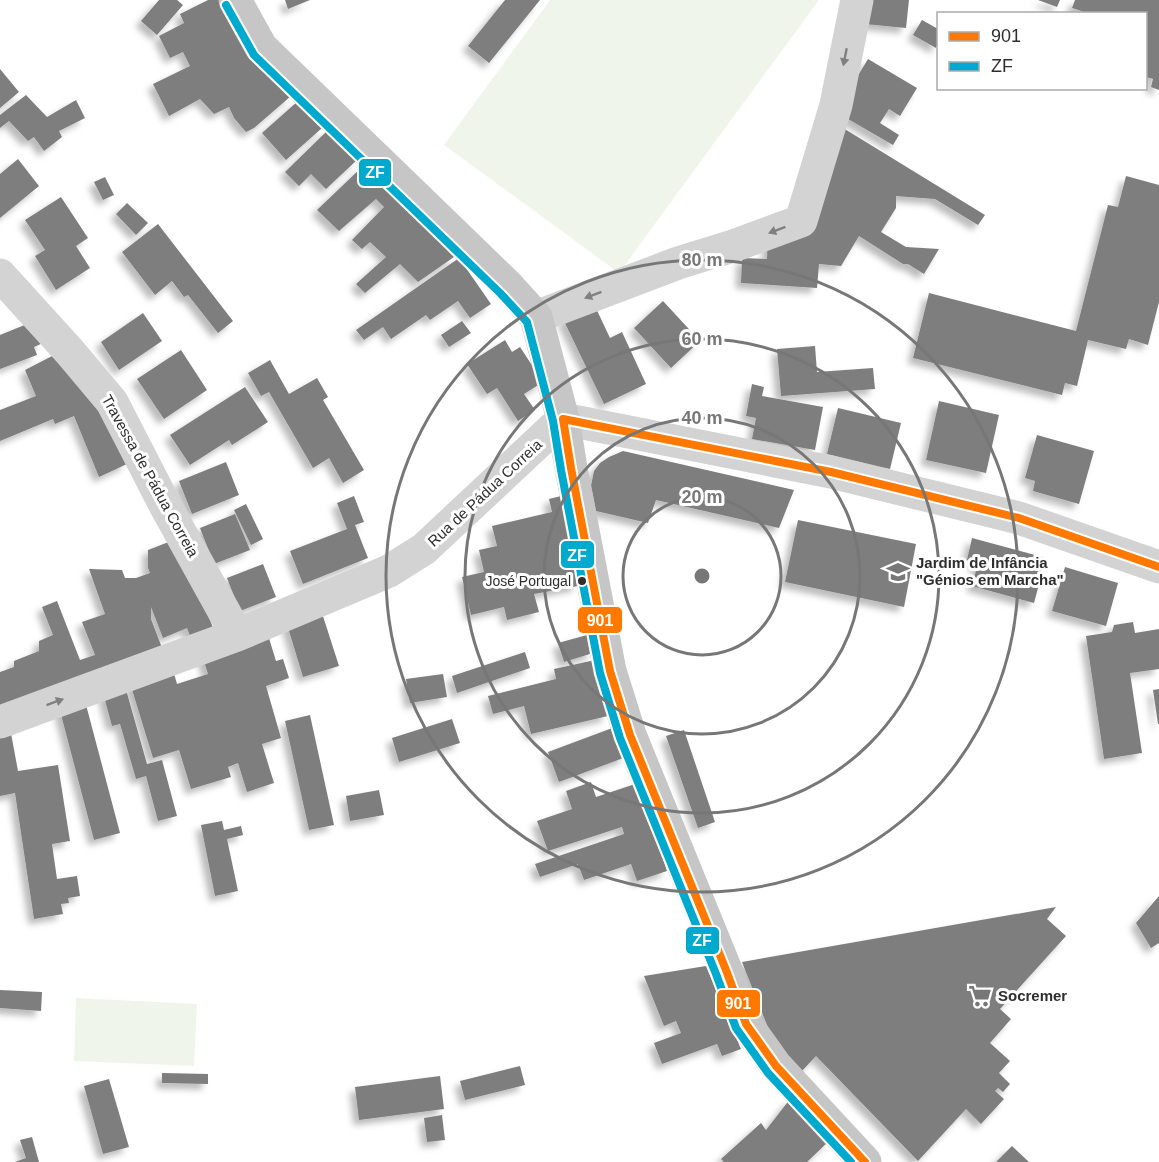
<svg xmlns="http://www.w3.org/2000/svg" width="1159" height="1162" font-family="Helvetica,sans-serif">
  <defs>
    <filter id="shadow"><feDropShadow dx="-5.5" dy="5.5" stdDeviation="3" flood-color="#0004"/></filter>
  </defs>
  <rect width="100%" height="100%" fill="#fff"/>
  <path fill="#f0f5eb" d="M550 0H819L619 273 444 145Z
    M76 998 197 1004 194 1066 74 1061Z"/>
  <path fill="#7e7e7e" filter="url(#shadow)" d="M159 0H177L183 5 157 35 141 21Z
    M208 0H221L291 96 254 128 246 132 234 118 229 107 214 114 200 99 169 116 153 84 190 66 183 52 170 58 159 36 184 23 180 14Z
    M285 0H310L288 9Z
    M505 0H540L489 63 468 46Z
    M868 0H909L906 28 865 24Z
    M1038 0H1060L1057 7Z
    M1075 0H1159V90L1151 87 1153 79 1146 77V14H1091L1072 8Z
    M922 20 938 29V43L936 48 913 35Z
    M868 59 917 88 900 116 889 109 880 123 899 135 893 145 836 112Z
    M0 69 19 92 0 108Z
    M26 95 47 117 76 100 85 118 59 131 62 137 44 151 34 137 28 141 9 121 0 128V115Z
    M298 101 322 128 286 160 262 133Z
    M830 120 985 215 978 225 935 199 896 196V208L881 232 906 247 939 249 924 274 908 264H903L859 236 841 266 819 264 817 288 741 283 742 258 767 259 768 232 801 234Z
    M328 130 357 160 326 189 311 174 299 186 285 172Z
    M18 159 39 186 0 218V174Z
    M362 167 395 196 454 257 418 282 400 264 365 293 356 284 386 257 370 242 362 249 352 240 384 207 376 199 339 231 317 210Z
    M1126 176 1159 185V302L1148 345 1129 339 1126 349 1088 340 1077 386 1065 383 1062 395 913 358 929 293 1076 331 1108 205 1118 207Z
    M105 177 114 195 103 200 94 182Z
    M61 197 88 238 76 246 90 268 56 290 35 256 45 250 25 220Z
    M127 203 148 223 136 235 116 214Z
    M158 224 233 321 218 333 188 295 184 297 172 281 155 295 122 252Z
    M459 258 491 304 470 318 458 301 430 320 426 315 391 339 383 327 364 340 356 330Z
    M663 301 700 341 671 368 634 328Z
    M594 304 610 338 622 332 646 384 604 404 563 319Z
    M143 313 162 341 119 370 101 342Z
    M462 321 471 333 449 347 441 335Z
    M27 324 43 343 34 347 37 355 0 369V335Z
    M505 340 512 352 520 347 543 382 524 394 535 410 518 421 497 388 487 394 467 364Z
    M815 346 817 372 873 368 875 389 781 396 777 349Z
    M181 350 207 390 164 419 137 379Z
    M54 355 102 410 127 464 99 477 74 416 55 424 53 419 0 441V410L36 396 25 370Z
    M270 360 289 394 317 378 328 397 323 400 364 470 343 483 329 458 313 468 269 392 261 396 248 373Z
    M752 384 764 387 762 396 823 407 815 450 752 439 756 418 746 416Z
    M245 387 268 422 232 445 229 440 190 465 170 435Z
    M939 401 999 415 986 473 926 460Z
    M838 408 901 423 890 469 827 454Z
    M1037 435 1094 451 1079 504 1033 491 1035 481 1025 478Z
    M623 451 794 490 779 528 656 500 648 523 596 511 591 486 594 471 600 463 609 457Z
    M226 462 239 495 192 514 179 481Z
    M354 496 364 522 355 525 368 558 303 584 290 551 347 529 337 503Z
    M561 496 578 586 534 594 539 612 507 620 504 607 471 615 462 577 484 572 479 550 497 546 492 526 552 512 549 499Z
    M246 504 263 539 251 545 234 510Z
    M235 514 250 550 214 564 200 528Z
    M798 520 916 544 904 607 785 582Z
    M179 538 215 633 192 641 187 628 163 638 151 607V619L164 653 0 715V672L14 667V661L39 651V641L53 635 42 607 57 601 80 660 95 655 82 622 105 614 89 569 122 570 125 578H136L150 573 148 568V550Z
    M972 538 1046 558 1034 603 972 586 978 563 967 560Z
    M263 564 276 597 240 611 227 578Z
    M1065 567 1118 583 1106 626 1052 611Z
    M321 610 339 666 303 677 286 621Z
    M1133 622 1135 633 1159 629V669L1130 673 1142 753 1104 759 1086 636 1112 632 1114 625Z
    M268 635 276 661 283 659 289 678 266 686 281 738 262 744 274 783 247 792 238 763 228 767 231 777 191 789 179 750 153 758 130 683 173 670 177 684 208 674 202 655Z
    M587 635 593 653 564 662 558 643Z
    M525 652 530 668 457 693 452 676Z
    M595 660 608 716 531 734 524 706 493 714 488 696 556 679 554 669Z
    M443 674 447 697 410 703 406 679Z
    M125 686 147 764 162 760 177 816 158 821 146 776 136 779 120 724 112 726 103 693Z
    M1159 689V724H1158L1153 690Z
    M85 701 120 833 94 840 59 707Z
    M310 715 334 825 309 830 285 721Z
    M452 719 460 743 399 762 392 738Z
    M615 727 626 757 559 782 548 752Z
    M10 728 18 771 58 765 70 841 52 844 57 879 77 876 80 896 68 898 69 903 61 904 63 914 34 919 15 793 0 796V733Z
    M684 730 715 822 698 828 666 736Z
    M591 782 596 797 638 783 667 871 637 881 631 864 584 880 578 864 540 877 535 864 624 834 622 827 548 851 537 821 572 809 566 791Z
    M379 790 384 815 350 821 346 796Z
    M222 821 224 830 241 826 243 835 227 839 238 891 215 896 201 825Z
    M1159 896V943L1151 948 1136 923Z
    M1056 907 1047 919 1066 936 1000 1009 1011 1019 990 1043 1010 1061 999 1073 1010 1084 1003 1092 998 1088 995 1091 1004 1099 981 1124 966 1109 918 1161 816 1056 801 1072 771 1035 742 962Z
    M706 966 741 1049 722 1056 717 1044 662 1064 654 1043 681 1033 676 1021 664 1026 644 976Z
    M0 990 42 992 41 1011 0 1008Z
    M520 1066 525 1085 465 1100 460 1081Z
    M162 1073 208 1074V1084L162 1083Z
    M440 1076 444 1109 359 1120 355 1087Z
    M109 1079 129 1147 103 1154 84 1086Z
    M790 1099 829 1141 807 1162H724L721 1159 761 1123 766 1130Z
    M442 1115 445 1140 427 1142 424 1118Z
    M32 1137 39 1162H15L26 1158 20 1140Z
    M1012 1146 1029 1162H996Z"/>
  <g fill="none" stroke-linecap="round" stroke-linejoin="round">
    <path stroke="#d3d3d3" stroke-width="33" d="M0 275 70 352 112 402 165 505 237 635
      M536 317 678 263 733 246 801 221 836 105 857 0
      M0 722 237 635 389 571 424 549 563 419 831 472 1019 518 1159 567"/>
    <path stroke="#c6c6c6" stroke-width="33" d="M235 0 261 47 508 286 536 317 563 419 571 468 610 671 630 735 726 970 746 1024 776 1066 865 1162"/>
    <g stroke="#fff" stroke-width="12">
      <path id="bus-1" d="M563 419 571 468 610 671 630 735 726 970 746 1024 776 1066 865 1162
        M563 419 831 472 1019 518 1159 567"/>
    </g>
    <g stroke="#fff" stroke-width="12">
      <path id="bus-2" d="M226 5 254 55 500 293 527 322 553 421 561 470 600 673 620 738 716 974 736 1028 768 1073 851 1162"/>
    </g>
    <use href="#bus-1" stroke="#ff7900" stroke-width="8"/>
    <use href="#bus-2" stroke="#00a9ce" stroke-width="8"/>
  </g>
  <defs><path id="oneway-solid" d="M-6-.8H1V-3.2L6.5 0L1 3.2V.8H-6Z" transform="scale(1.5)"/></defs>
  <g fill="#808080">
    <use href="#oneway-solid" transform="translate(845 57) rotate(101)"/>
    <use href="#oneway-solid" transform="translate(777 230) rotate(159)"/>
    <use href="#oneway-solid" transform="translate(593 295) rotate(159)"/>
    <use href="#oneway-solid" transform="translate(55 702) rotate(-20)"/>
  </g>
  <g fill="none" stroke="#777" stroke-width="3">
    <circle cx="702" cy="576" r="79"/>
    <circle cx="702" cy="576" r="158"/>
    <circle cx="702" cy="576" r="237"/>
    <circle cx="702" cy="576" r="316"/>
  </g>
  <defs>
    <g id="school-bare" transform="scale(1.8)"><path d="M0-5L7-2L0 1L-7-2ZM-4 1L0 2.5L4 1V4Q0 6-4 4Z" fill="#777" stroke="#fff" stroke-width="2.5" paint-order="stroke"/></g>
    <g id="supermarket-bare" transform="scale(1.8)"><path d="M-6-5.5h2.5l.6 2H6L4.5 2H-2.5L-4.4-4H-6ZM-1.5 3.2a1.3 1.3 0 1 0 .1 0ZM3 3.2a1.3 1.3 0 1 0 .1 0Z" fill="#777" stroke="#fff" stroke-width="2.5" paint-order="stroke"/></g>
  </defs>
  <g fill-rule="evenodd">
    <use href="#school-bare" x="898" y="572"/>
    <use href="#supermarket-bare" x="980" y="996"/>
  </g>
  <circle fill="#2e2e2e" stroke="#fff" stroke-width="2" cx="582" cy="581" r="5"/>
  <g text-anchor="middle" stroke-width="6" stroke-linejoin="round" paint-order="stroke">
    <g font-size="14" fill="#2e2e2e" stroke="#fff" text-anchor="end">
      <text x="571" y="586">José Portugal</text>
    </g>
    <g font-size="15" fill="#2e2e2e" stroke="#fff">
      <text transform="translate(150 476) rotate(61)" y="5">Travessa de Pádua Correia</text>
      <text transform="translate(485 493) rotate(-43)" y="5">Rua de Pádua Correia</text>
    </g>
    <g font-size="15" font-weight="bold" fill="#2e2e2e" stroke="#fff" text-anchor="start">
      <text x="916" y="568">Jardim de Infância<tspan x="916" dy="17">"Génios em Marcha"</tspan></text>
      <text x="998" y="1001">Socremer</text>
    </g>
  </g>
  <circle cx="702" cy="576" r="9" fill="#777" stroke="#fff" stroke-width="3"/>
  <g font-size="18" text-anchor="middle" font-weight="bold" fill="#777" stroke="#fff" stroke-width="6" stroke-linejoin="round" paint-order="stroke">
    <text x="702" y="266">80 m</text>
    <text x="702" y="345">60 m</text>
    <text x="702" y="424">40 m</text>
    <text x="702" y="503">20 m</text>
  </g>
  <g stroke="#fff" stroke-width="2">
    <rect x="358" y="158" width="34" height="29" rx="6" fill="#00a9ce"/>
    <rect x="560" y="540" width="35" height="29" rx="6" fill="#00a9ce"/>
    <rect x="577" y="606" width="46" height="28" rx="6" fill="#ff7900"/>
    <rect x="685" y="926" width="35" height="29" rx="6" fill="#00a9ce"/>
    <rect x="716" y="989" width="45" height="29" rx="6" fill="#ff7900"/>
  </g>
  <g font-size="16" text-anchor="middle" font-weight="bold" fill="#fff">
    <text x="375" y="178">ZF</text>
    <text x="577" y="561">ZF</text>
    <text x="600" y="626">901</text>
    <text x="702" y="946">ZF</text>
    <text x="738" y="1009">901</text>
  </g>
  <rect x="937" y="12" width="210" height="78" fill="#ffffff" stroke="#ababab" stroke-width="1.5"/>
  <rect x="949" y="32" width="30" height="9" fill="#ff7900" stroke="#ababab" stroke-width="1.5"/>
  <text x="991" y="42" font-size="18" fill="#2e2e2e">901</text>
  <rect x="949" y="62" width="30" height="9" fill="#00a9ce" stroke="#ababab" stroke-width="1.5"/>
  <text x="991" y="72" font-size="18" fill="#2e2e2e">ZF</text>
</svg>
